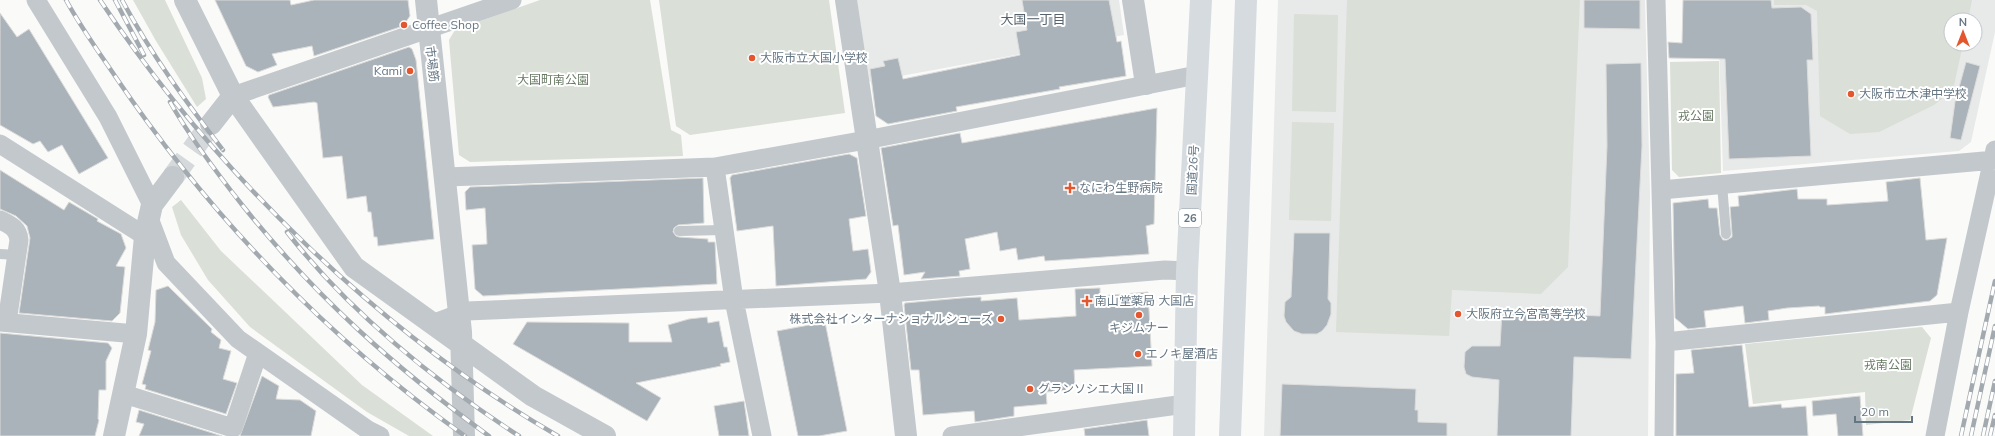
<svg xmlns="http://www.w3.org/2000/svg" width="1995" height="436" font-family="Mulish,'Noto Sans JP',sans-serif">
  <rect width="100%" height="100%" fill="#fafaf8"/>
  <path fill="#e8e9e9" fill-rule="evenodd" d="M857 0H1119L1124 35 868 82Z
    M1278 0H1645L1650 193 1648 436H1264Z
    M1723 0H1995V32L1971 142 1959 151 1723 171 1719 46ZM1951 20H1975V44H1951Z"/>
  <path fill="#dadfd7" d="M133 0H165L202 78 206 99 197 107 156 41Z
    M540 0H650L671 130 681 135 683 156 470 162 459 155 449 40 455 30Z
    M659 0H829L845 113 690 135 676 126Z
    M1347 0H1580L1568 267 1541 294 1452 290 1449 336 1336 332Z
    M1774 0H1972L1968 20H1951V44H1963L1953 90 1934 105 1879 132 1850 134 1820 116 1817 11 1806 5H1774Z
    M1294 14 1338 15 1336 112 1292 111Z
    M1719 61 1721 173 1679 177 1672 170 1670 62Z
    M1292 122 1334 123 1331 221 1289 220Z
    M181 200 221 251 362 385 433 436H409L367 412 250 327 208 280 181 235 172 207Z
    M1922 327 1931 338 1910 420 1866 425 1865 392 1753 404 1745 344Z"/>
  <path fill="#aab3b9" stroke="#dcdcda" d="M215 0H290L291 5 314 0H408L410 16 403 26 314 56 312 46 272 54 277 65 258 72 246 66Z
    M1022 0H1109L1117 42 1121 41 1126 76 1059 87 1060 89 956 107 957 111 888 124 876 116 870 69 885 66 883 61 898 58 903 79 1020 55 1016 32 1027 30Z
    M1584 0H1640V29L1584 28Z
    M1683 0H1771L1772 8 1801 7 1811 14 1813 60H1807L1811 156 1729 159 1725 59 1669 58 1668 42 1682 43Z
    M0 13 17 37 29 29 108 158 79 174 62 145 48 152 40 141 33 144 0 125Z
    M409 47 412 49 416 60 434 239 378 246 377 237H374L371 212H368L366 196 347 199 342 156 323 158 317 103 314 102 273 107 268 97 269 95Z
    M1966 62 1980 66 1961 140 1950 138 1955 102Z
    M1641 63 1642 146 1631 359 1574 357 1571 436H1497L1499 380 1472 377 1466 374 1464 367 1465 352 1472 346H1500L1502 312 1600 316 1607 146 1606 64Z
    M1157 108 1154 224 1146 226 1149 254 1045 261 1044 256 1018 260 1016 248 1000 251 997 232 965 239 970 269 959 271 960 276 921 279 925 272 904 275 898 225 893 226 881 148 960 133 962 143Z
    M849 154 857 158 866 216 849 219 853 251 868 249 871 272 866 279 776 286 773 226 737 231 730 178 732 175Z
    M0 170 64 210 69 202 98 219 97 221 121 234 126 248 116 266 125 267 120 313 112 321 19 313 30 238 27 226 16 216 0 209Z
    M703 178 704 223 678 225 674 228 673 232 676 236 679 237 708 239V242H715L717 284 483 296 475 289 472 245 487 244 485 208 466 210 465 192 470 187Z
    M1920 178 1926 240 1947 238 1937 295 1930 301 1825 314V307H1820L1819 306 1787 308 1768 311 1769 320 1745 323 1743 306 1704 311 1706 327 1688 329 1675 318 1673 203 1708 199 1709 208H1717L1720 235 1723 240H1727L1732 237V234L1730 207 1739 206 1738 196 1797 189 1798 199H1827V205L1888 201 1886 182Z
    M1294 233H1330L1328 299 1331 303V314L1327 325 1322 331 1317 334H1302L1294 331 1286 322 1284 316 1285 302 1291 297Z
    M168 286 212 329 211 332 221 340 219 348 231 351 223 379 237 383 226 414 145 389 146 385 142 384 151 351 148 350 155 322 156 290Z
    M1100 288V296L1148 292 1152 366 1074 370 1075 387H1072V390L1046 392 1047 404 1014 407V416L975 422 974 411 923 415 919 370H911L904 305 905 303 962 298 981 297V301L1017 298 1019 320 1076 316 1075 289Z
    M707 317 708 323 719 321 724 347H727L730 362 720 364 721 366 636 383 661 398 647 421 513 344 527 322 629 323V342H672L668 325 689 319Z
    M825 322 847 431 819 436H798L777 331Z
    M0 333 108 343 112 348 106 361V390H99L98 419 99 420 95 436H0Z
    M1742 345 1749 407 1781 404 1782 408 1806 406 1808 436H1676V374L1694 373 1691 350Z
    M262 376 279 386 276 399 300 400 316 411 311 436H240Z
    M1282 384 1416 389 1415 410H1418V422L1447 423V436H1280Z
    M1860 396 1863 436H1838L1836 414 1813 416 1812 401Z
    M744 401 749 436H719L714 406Z
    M139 410 222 436H139L144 424 136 422Z
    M1147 420 1149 436H1085L1084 429Z"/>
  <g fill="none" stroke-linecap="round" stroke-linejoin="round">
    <path stroke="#d5d9db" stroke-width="22" stroke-dasharray="22 11" stroke-linecap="butt" d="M173 177 211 124"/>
    <path stroke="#c3c8cc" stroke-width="10" d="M1722 184 1726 234
      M679 231 723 230
      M0 254 17 255"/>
    <path stroke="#c3c8cc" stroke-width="19" d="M36 0 108 117 152 205
      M1656 0 1665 342 1664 436
      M233 96 512 0
      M0 144 145 236
      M715 167 734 300 762 436
      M446 177 715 167 866 140 1197 75
      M1661 190 1995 160
      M149 218 166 263 238 339 368 430 380 436
      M0 220C10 225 18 228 19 240L7 322
      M0 322 136 334
      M432 324 467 311 890 293 1165 270 1187 271
      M1665 342 1959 312
      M124 394 233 428 258 353
      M952 436 1185 404
      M1935 436 1959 312 1995 150"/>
    <path stroke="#c3c8cc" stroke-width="22" d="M185 0 233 96 354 267 533 396 605 436
      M426 0 461 332 464 436
      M846 0 890 293 906 436
      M1133 0 1146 84
      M211 124 233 96
      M114 436 136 334 145 236 152 205 173 177"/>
    <path stroke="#d6dbdf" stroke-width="22" d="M1184 436 1187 271 1201 0
      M1230 436 1246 0"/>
    <g stroke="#a2aab0" stroke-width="4.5">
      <path id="rail" d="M66 0C80 26 98 51 115 76 209 215 328 339 465 436
        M100 0C214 171 380 333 558 436
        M115 0 144 55
        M122 0C151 54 186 102 223 150
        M170 102C191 139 216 172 243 206 316 297 394 367 489 436
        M287 232C348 311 436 382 519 436
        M1961 436 1995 281
        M1971 436 1995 326
        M1983 436 1995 381
        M1990 436 1995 415"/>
    </g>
    <use href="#rail" stroke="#fff" stroke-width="3" stroke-dasharray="9" stroke-linecap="butt"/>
  </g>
  <g fill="#e4572e" stroke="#fff" stroke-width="1.5">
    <circle cx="404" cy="25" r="4"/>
    <circle cx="752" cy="58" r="4"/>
    <circle cx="410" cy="71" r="4"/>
    <circle cx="1851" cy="94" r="4"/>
    <path d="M1068 182h4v4h4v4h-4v4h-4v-4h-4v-4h4z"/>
    <path d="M1085 295h4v4h4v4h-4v4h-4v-4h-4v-4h4z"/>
    <circle cx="1458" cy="314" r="4"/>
    <circle cx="1139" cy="315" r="4"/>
    <circle cx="1001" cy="319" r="4"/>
    <circle cx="1138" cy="354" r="4"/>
    <circle cx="1030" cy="389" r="4"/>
  </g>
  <g text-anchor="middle" stroke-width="4" stroke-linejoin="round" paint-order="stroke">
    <rect fill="#fff" stroke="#939fa8" stroke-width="1" x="1179" y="209" width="22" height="18" rx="3"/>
    <g font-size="11" font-weight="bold" fill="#657683">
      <text x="1190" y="222">26</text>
    </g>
    <g font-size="12" fill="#657683" stroke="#fff" text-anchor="start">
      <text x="412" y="29">Coffee Shop</text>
      <text x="760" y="62">大阪市立大国小学校</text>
      <text x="402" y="75" text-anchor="end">Kami</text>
      <text x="1859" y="98">大阪市立木津中学校</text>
      <text x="1079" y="192">なにわ生野病院</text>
      <text x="1095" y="305">南山堂薬局 大国店</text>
      <text x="1466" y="318">大阪府立今宮高等学校</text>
      <text x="993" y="323" text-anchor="end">株式会社インターナショナルシューズ</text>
      <text x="1139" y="332" text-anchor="middle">キジムナー</text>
      <text x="1146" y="358">エノキ屋酒店</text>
      <text x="1038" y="393">グランソシエ大国Ⅱ</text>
    </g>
    <g font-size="12" fill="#657683" stroke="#fff">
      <text transform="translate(432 64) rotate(83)" y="4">市場筋</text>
      <text transform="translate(1193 170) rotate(-87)" y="4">国道26号</text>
    </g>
    <g font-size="12" fill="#687a64" stroke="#fff">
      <text x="553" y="84">大国町南公園</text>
      <text x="1696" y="120">戎公園</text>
      <text x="1888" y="369">戎南公園</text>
    </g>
    <g font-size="13" fill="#57646e" stroke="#fff">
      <text x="1033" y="24">大国一丁目</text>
    </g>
  </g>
  <g transform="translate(1963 32)"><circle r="19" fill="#ffffff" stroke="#c1c8cd"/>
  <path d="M0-3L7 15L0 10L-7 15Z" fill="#e4572e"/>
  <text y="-6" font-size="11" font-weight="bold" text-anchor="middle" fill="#657683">N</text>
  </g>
  <path d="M1855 416v6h57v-6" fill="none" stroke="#657683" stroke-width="2"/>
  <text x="1861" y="416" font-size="12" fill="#657683" stroke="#ffffff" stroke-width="3" paint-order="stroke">20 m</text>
</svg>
